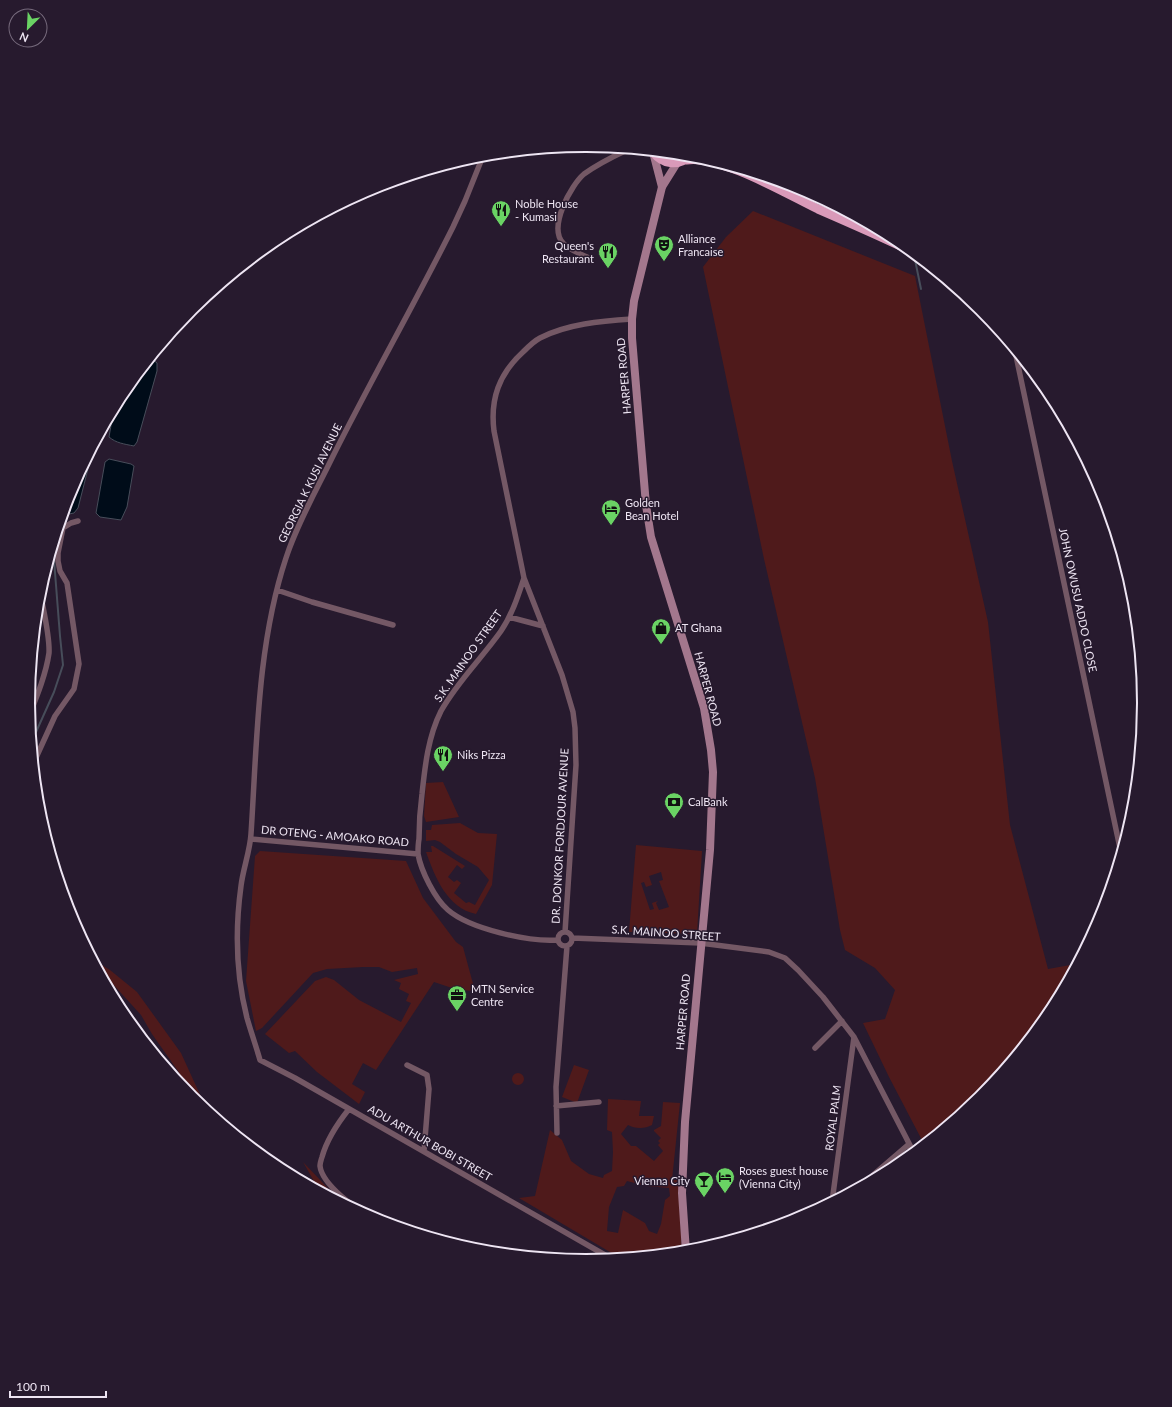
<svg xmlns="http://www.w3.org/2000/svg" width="1172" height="1407" font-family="Lato,sans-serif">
  <rect width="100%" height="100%" fill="#271a2e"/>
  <path fill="#4f1a1b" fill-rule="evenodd" d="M753 211 915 276 952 461 988 622 1010 825 1048 969 1076 964 1050 1014 980 1098 924 1144 889 1077 863 1023 885 1019 895 990 875 968 845 950 840 930 815 778 764 559 703 267 726 237Z
    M443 782 459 817 426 822 424 816 426 783Z
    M460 823 478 833 497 834 492 885 476 914C447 908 435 877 426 852H432L431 846H433L465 866 462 869 457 865 448 877 454 882 457 880 461 883 454 893 466 903 469 902 475 905 489 880 478 867 456 854 440 842 435 840 426 841V830H431L432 825Z
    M636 845 702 851 697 934 629 932ZM661 872 663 880 659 881 669 907 659 910 656 903 658 901 652 903 654 909 650 910 641 883 644 882 646 887 652 885 649 876Z
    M260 851 406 861 423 898 456 942 463 947 475 991 458 990 434 982 376 1070 363 1063 352 1084 365 1092 359 1104 317 1072 295 1051 289 1053 265 1034 315 981 326 977 334 980 359 1000 401 1022 411 1003 406 1001 409 994 399 989 401 983 394 980 418 974 417 968 392 972 379 967H363L327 969 313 973 262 1028 256 1031 246 981 255 856Z
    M94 960 110 970 137 992 181 1053 207 1110 189 1095 178 1071 152 1034 141 1015 111 982 102 976Z
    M574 1065 589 1070 577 1103 562 1097Z
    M512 1079a6 6 0 1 1 12 0a6 6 0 1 1-12 0Z
    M608 1099 641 1101 639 1116H654L652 1125C645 1129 635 1129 628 1125L621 1134 631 1146H636L654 1161 663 1151 658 1145 660 1143 658 1141 661 1138 654 1131V1130L661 1126 663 1102 680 1103 672 1180H678L682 1252 620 1258 519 1198 535 1196 550 1130 562 1140 571 1161 589 1174 603 1178 604 1175 612 1171 613 1152 612 1132 607 1130ZM627 1181 646 1186 669 1188 670 1196 665 1200 661 1224 657 1234 649 1231 645 1223 623 1210 618 1233 607 1231 609 1207 617 1187 624 1186Z
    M303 1162 341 1202 319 1190Z"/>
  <path fill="#000c19" stroke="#474d5a" d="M151 358 157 363V371L137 442 134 446C124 444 116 443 109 437L114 408 122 393Z
    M90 454 89 465 78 508 74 513 69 514 67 511 71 488Z
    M109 459 131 464 134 466 127 507 121 520 100 517 96 513 105 462Z"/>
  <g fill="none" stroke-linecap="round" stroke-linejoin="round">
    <path stroke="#474d5a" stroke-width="2" d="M914 255 921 289
      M32 741 54 692 63 665 60 636 53 547"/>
    <path stroke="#745865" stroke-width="5.5" d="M483 156 465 201 453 227C414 305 371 380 332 458 316 491 297 524 286 558 257 645 257 744 251 834 250 851 243 869 241 886 235 930 236 975 247 1018 251 1032 256 1046 260 1060L295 1078 612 1259
      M587 257C579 253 569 250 563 243 548 227 571 185 584 174 598 164 612 157 627 150
      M1015 351 1121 853
      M524 578C518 596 512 615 501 631 482 658 457 682 441 711 428 737 425 766 422 794 420 809 419 824 419 839 418 844 418 849 418 854 421 871 435 899 448 910 470 929 529 942 557 940
      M277 590 312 602 393 625
      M509 617 543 626
      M29 716C37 696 46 674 49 653 50 636 43 609 40 591
      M34 762 55 716 74 689 79 664 67 583 60 571 58 561V553L63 528 71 523 78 521
      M251 839 418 854
      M558 939a7 7 0 1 1 14 0a7 7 0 1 1-14 0Z
      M565 932 576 765 575 728 573 712 562 675 524 578 494 431C490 399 499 374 523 352 528 347 534 341 540 338 567 324 601 321 632 319
      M572 938 700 943 769 952 785 958 798 970 823 997 854 1037 914 1153
      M815 1048 842 1021
      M407 1065 427 1075 429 1089 424 1151
      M556 1106 599 1102
      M349 1109C337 1124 327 1139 322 1157 321 1160 320 1163 320 1166 322 1185 358 1211 374 1219
      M557 1133 556 1087 567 946
      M873 1175 909 1144
      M832 1202 854 1037"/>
    <path stroke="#a3778d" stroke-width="8" d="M653 152 662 187
      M677 163 662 187 634 301 632 319V338L646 505 651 537 704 708 711 750 713 772 710 850 685 1122 682 1193 686 1252"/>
    <path stroke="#d99ab9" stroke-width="9" d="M653 152C663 164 677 167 690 156
      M686 160C719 154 787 194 818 209 848 222 878 235 907 249"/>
  </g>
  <defs>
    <g id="restaurant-pin" transform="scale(1)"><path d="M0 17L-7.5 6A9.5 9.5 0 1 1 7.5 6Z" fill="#6ad364" stroke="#271a2e"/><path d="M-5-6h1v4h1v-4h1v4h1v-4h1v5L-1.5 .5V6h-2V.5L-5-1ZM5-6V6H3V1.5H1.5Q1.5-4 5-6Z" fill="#111"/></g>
    <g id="theatre-pin" transform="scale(1)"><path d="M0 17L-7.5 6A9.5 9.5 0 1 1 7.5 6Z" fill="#6ad364" stroke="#271a2e"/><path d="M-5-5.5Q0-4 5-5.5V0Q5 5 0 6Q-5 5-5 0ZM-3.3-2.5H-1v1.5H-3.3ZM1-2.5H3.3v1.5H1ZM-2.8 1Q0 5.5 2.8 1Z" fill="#111"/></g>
    <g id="hotel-pin" transform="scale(1)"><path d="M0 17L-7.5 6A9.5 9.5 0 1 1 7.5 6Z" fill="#6ad364" stroke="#271a2e"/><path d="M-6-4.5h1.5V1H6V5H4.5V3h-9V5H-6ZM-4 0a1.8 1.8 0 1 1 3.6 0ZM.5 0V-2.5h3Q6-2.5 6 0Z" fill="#111"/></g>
    <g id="shop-pin" transform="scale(1)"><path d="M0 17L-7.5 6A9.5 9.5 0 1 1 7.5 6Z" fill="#6ad364" stroke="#271a2e"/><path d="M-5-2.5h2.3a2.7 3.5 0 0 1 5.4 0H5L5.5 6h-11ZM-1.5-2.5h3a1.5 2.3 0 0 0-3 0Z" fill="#111"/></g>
    <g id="bank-pin" transform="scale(1)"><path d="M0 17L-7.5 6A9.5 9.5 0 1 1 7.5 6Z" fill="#6ad364" stroke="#271a2e"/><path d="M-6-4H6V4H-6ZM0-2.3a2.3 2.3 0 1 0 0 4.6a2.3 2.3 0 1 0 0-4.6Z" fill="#111"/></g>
    <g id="office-pin" transform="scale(1)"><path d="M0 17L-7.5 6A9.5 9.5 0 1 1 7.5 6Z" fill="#6ad364" stroke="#271a2e"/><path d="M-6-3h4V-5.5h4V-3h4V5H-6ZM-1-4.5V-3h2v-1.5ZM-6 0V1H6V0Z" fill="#111"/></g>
    <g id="bar-pin" transform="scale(1)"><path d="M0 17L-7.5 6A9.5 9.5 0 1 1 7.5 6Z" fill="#6ad364" stroke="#271a2e"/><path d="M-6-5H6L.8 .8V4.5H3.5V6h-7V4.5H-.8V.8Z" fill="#111"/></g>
  </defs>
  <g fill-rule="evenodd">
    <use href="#restaurant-pin" x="501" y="210"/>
    <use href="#theatre-pin" x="664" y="245"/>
    <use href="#restaurant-pin" x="608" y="252"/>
    <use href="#hotel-pin" x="611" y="509"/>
    <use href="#shop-pin" x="661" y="628"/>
    <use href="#restaurant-pin" x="443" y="755"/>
    <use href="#bank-pin" x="674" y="802"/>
    <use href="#office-pin" x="457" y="995"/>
    <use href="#hotel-pin" x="725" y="1177"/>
    <use href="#bar-pin" x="704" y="1181"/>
  </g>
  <g text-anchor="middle" stroke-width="3" stroke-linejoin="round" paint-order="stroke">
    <g font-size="11" fill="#eee5f3" stroke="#271a2e" text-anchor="start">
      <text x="515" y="208">Noble House<tspan x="515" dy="13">- Kumasi</tspan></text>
      <text x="678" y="243">Alliance<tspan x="678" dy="13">Francaise</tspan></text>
      <text x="594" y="250" text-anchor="end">Queen's<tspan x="594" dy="13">Restaurant</tspan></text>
      <text x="625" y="507">Golden<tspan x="625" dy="13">Bean Hotel</tspan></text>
      <text x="675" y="632">AT Ghana</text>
      <text x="457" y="759">Niks Pizza</text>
      <text x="688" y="806">CalBank</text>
      <text x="471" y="993">MTN Service<tspan x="471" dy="13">Centre</tspan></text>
      <text x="739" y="1175">Roses guest house<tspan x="739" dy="13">(Vienna City)</tspan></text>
      <text x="690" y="1185" text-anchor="end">Vienna City</text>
    </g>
    <g font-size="11" fill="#eee5f3" stroke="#271a2e">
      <text transform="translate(624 376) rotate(-95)" y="4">HARPER ROAD</text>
      <text transform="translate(310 483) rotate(-64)" y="4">GEORGIA K KUSI AVENUE</text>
      <text transform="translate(1078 600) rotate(78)" y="4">JOHN OWUSU ADDO CLOSE</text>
      <text transform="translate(468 656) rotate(-55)" y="4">S.K. MAINOO STREET</text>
      <text transform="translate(708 689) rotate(75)" y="4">HARPER ROAD</text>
      <text transform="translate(335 836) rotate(5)" y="4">DR OTENG - AMOAKO ROAD</text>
      <text transform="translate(560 836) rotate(-87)" y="4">DR. DONKOR FORDJOUR AVENUE</text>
      <text transform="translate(666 933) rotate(4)" y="4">S.K. MAINOO STREET</text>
      <text transform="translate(683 1012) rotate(-85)" y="4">HARPER ROAD</text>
      <text transform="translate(833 1118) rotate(-83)" y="4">ROYAL PALM</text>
      <text transform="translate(430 1143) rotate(30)" y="4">ADU ARTHUR BOBI STREET</text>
    </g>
  </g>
  <path d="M0 0H1172V1407H0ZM35 703a551 551 0 1 1 1102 0a551 551 0 1 1-1102 0Z" fill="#271a2e" fill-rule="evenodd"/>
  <path fill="none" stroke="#eee5f3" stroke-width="2" d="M35 703a551 551 0 1 1 1102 0a551 551 0 1 1-1102 0Z"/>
  <g transform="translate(28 28) rotate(204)"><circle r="19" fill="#271a2e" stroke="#776b7d"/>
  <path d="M0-3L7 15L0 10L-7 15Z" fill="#6ad364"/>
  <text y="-6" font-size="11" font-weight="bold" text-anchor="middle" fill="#eee5f3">N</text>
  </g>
  <path d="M10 1391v6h96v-6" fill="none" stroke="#eee5f3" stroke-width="2"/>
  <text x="16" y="1391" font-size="12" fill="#eee5f3" stroke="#271a2e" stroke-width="3" paint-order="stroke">100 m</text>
</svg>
